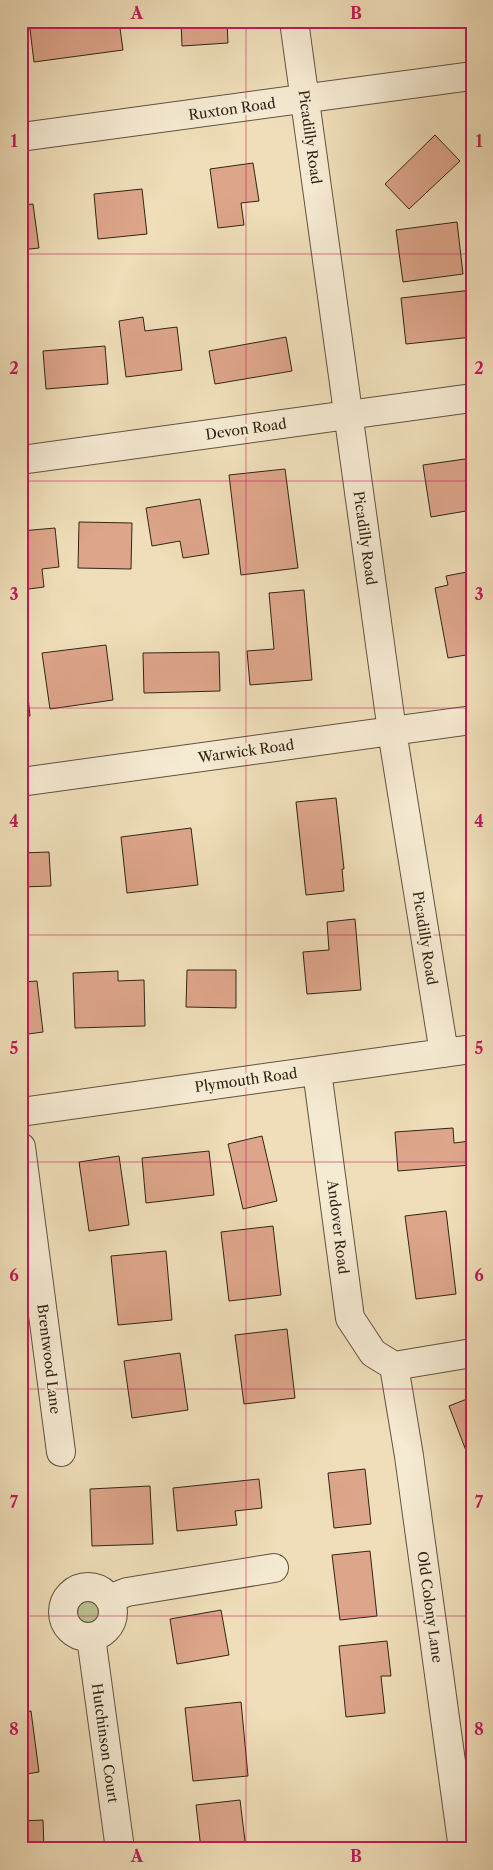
<svg xmlns="http://www.w3.org/2000/svg" width="493" height="1870" font-family="'Libre Caslon Text',serif">
  <rect width="100%" height="100%" fill="#efdeb9"/>
  <filter id="stains"><feTurbulence type="fractalNoise" baseFrequency=".004" numOctaves="4"/><feColorMatrix values="0 0 0 0 .2 0 0 0 0 .09 0 0 0 0 .02 0 0 0 .5 -.17"/></filter>
  <radialGradient id="worn" r=".72"><stop offset=".6" stop-color="#630" stop-opacity="0"/><stop offset="1" stop-color="#630" stop-opacity=".3"/></radialGradient>
  <path fill="#b9c18f" stroke="#757354" d="M66 1611a21 21 0 1 1 42 0a21 21 0 1 1-42 0Z"/>
  <path fill="#dda58a" stroke="#312518" d="M29 21H119L123 50 34 62Z
    M181 21H227L228 43 182 46Z
    M435 135 460 161 409 209 385 184Z
    M253 163 259 201 241 203 244 225 218 228 210 169Z
    M142 189 147 234 98 239 94 194Z
    M33 204 39 248 21 250V205Z
    M457 222 463 274 403 282 396 230Z
    M472 290V337L406 344 401 298Z
    M143 317 145 331 177 327 182 370 126 377 119 321Z
    M286 337 292 371 215 384 209 351Z
    M105 346 108 384 46 389 43 351Z
    M472 458V510L431 517 423 465Z
    M285 469 298 568 241 575 229 475Z
    M200 499 209 554 183 558 180 541 152 546 146 508Z
    M79 522 132 523 131 569 78 568Z
    M55 528 59 567 42 569 44 587 21 590V531Z
    M472 571V654L448 658 435 588 448 585 446 576Z
    M304 590 312 680 250 685 247 651 274 649 269 593Z
    M106 645 113 700 50 709 42 653Z
    M219 652 220 691 144 693 143 653Z
    M21 666H25L30 716 21 717Z
    M336 798 344 869H342L344 891 306 895 296 802Z
    M191 828 198 885 127 893 121 837Z
    M49 852 51 886 21 887V853Z
    M355 919 361 990 307 994 303 952 329 950 327 922Z
    M187 970H236V1008L186 1007Z
    M118 971V981L144 980 145 1026 75 1028 73 973Z
    M21 977 22 982 37 981 43 1032 21 1035Z
    M453 1128 454 1143 470 1141 472 1165 398 1171 395 1132Z
    M262 1136 277 1201 243 1209 228 1144Z
    M209 1151 214 1195 146 1203 142 1158Z
    M119 1156 129 1225 89 1231 79 1162Z
    M446 1211 456 1294 416 1299 405 1216Z
    M273 1226 281 1295 229 1301 221 1232Z
    M166 1251 172 1320 118 1325 111 1256Z
    M287 1329 295 1398 244 1404 235 1335Z
    M180 1353 188 1410 132 1418 124 1361Z
    M472 1397V1454L468 1456 449 1406Z
    M365 1469 371 1524 334 1528 328 1473Z
    M259 1479 262 1508 235 1511 237 1525 177 1531 173 1488Z
    M150 1486 153 1544 92 1546 90 1489Z
    M370 1551 377 1616 340 1620 332 1555Z
    M221 1610 229 1655 177 1664 170 1619Z
    M387 1641 391 1676H381L385 1713 346 1717 339 1646Z
    M241 1702 248 1776 193 1781 185 1708Z
    M31 1711 39 1772 21 1775V1712Z
    M240 1800 246 1849H201L196 1805Z
    M43 1820 44 1849H21V1821Z"/>
  <g fill="none" stroke-linecap="round" stroke-linejoin="round">
    <g stroke="#605340" stroke-width="30">
      <path id="minor" d="M294 21 392 731 444 1053
        M21 137 472 76
        M21 460 472 398
        M21 782 472 720
        M317 1071 350 1318 373 1353 394 1366
        M21 1112 472 1049
        M21 1147 61 1452
        M394 1366 409 1456 463 1849
        M394 1366 472 1353
        M63 1612a25 25 0 1 1 50 0a25 25 0 1 1-50 0Z
        M109 1599 127 1592 274 1568
        M91 1637 120 1849"/>
    </g>
    <use href="#minor" stroke="#f5ead2" stroke-width="28"/>
  </g>
  <path fill="none" stroke="#c2185b" stroke-width="1" stroke-opacity="0.55" d="M246 21V1849M21 254H472M21 481H472M21 708H472M21 935H472M21 1162H472M21 1389H472M21 1616H472"/>
  <g text-anchor="middle" stroke-width="5" stroke-linejoin="round" paint-order="stroke">
    <g font-size="14" fill="#312518" stroke="#f5ead2">
      <text transform="translate(232 109) rotate(-8)" y="5">Ruxton Road</text>
      <text transform="translate(310 137) rotate(82)" y="5">Picadilly Road</text>
      <text transform="translate(246 429) rotate(-8)" y="5">Devon Road</text>
      <text transform="translate(365 538) rotate(82)" y="5">Picadilly Road</text>
      <text transform="translate(246 751) rotate(-8)" y="5">Warwick Road</text>
      <text transform="translate(425 938) rotate(81)" y="5">Picadilly Road</text>
      <text transform="translate(246 1080) rotate(-8)" y="5">Plymouth Road</text>
      <text transform="translate(338 1227) rotate(83)" y="5">Andover Road</text>
      <text transform="translate(49 1359) rotate(83)" y="5">Brentwood Lane</text>
      <text transform="translate(430 1607) rotate(82)" y="5">Old Colony Lane</text>
      <text transform="translate(105 1743) rotate(82)" y="5">Hutchinson Court</text>
    </g>
  </g>
  <rect width="493" height="1870" fill="none" stroke="#efdeb9" stroke-width="55"/>
  <rect x="28" y="28" width="438" height="1814" fill="none" stroke="#c2185b" stroke-width="2"/>
  <g font-size="16" text-anchor="middle" font-weight="bold" fill="#c2185b">
    <text x="137" y="19">A</text>
    <text x="356" y="19">B</text>
    <text x="14" y="147">1</text>
    <text x="479" y="147">1</text>
    <text x="14" y="374">2</text>
    <text x="479" y="374">2</text>
    <text x="14" y="600">3</text>
    <text x="479" y="600">3</text>
    <text x="14" y="827">4</text>
    <text x="479" y="827">4</text>
    <text x="14" y="1054">5</text>
    <text x="479" y="1054">5</text>
    <text x="14" y="1281">6</text>
    <text x="479" y="1281">6</text>
    <text x="14" y="1508">7</text>
    <text x="479" y="1508">7</text>
    <text x="14" y="1735">8</text>
    <text x="479" y="1735">8</text>
    <text x="137" y="1862">A</text>
    <text x="356" y="1862">B</text>
  </g>
  <rect width="100%" height="100%" filter="url(#stains)"/>
  <rect width="100%" height="100%" fill="url(#worn)"/>
</svg>
